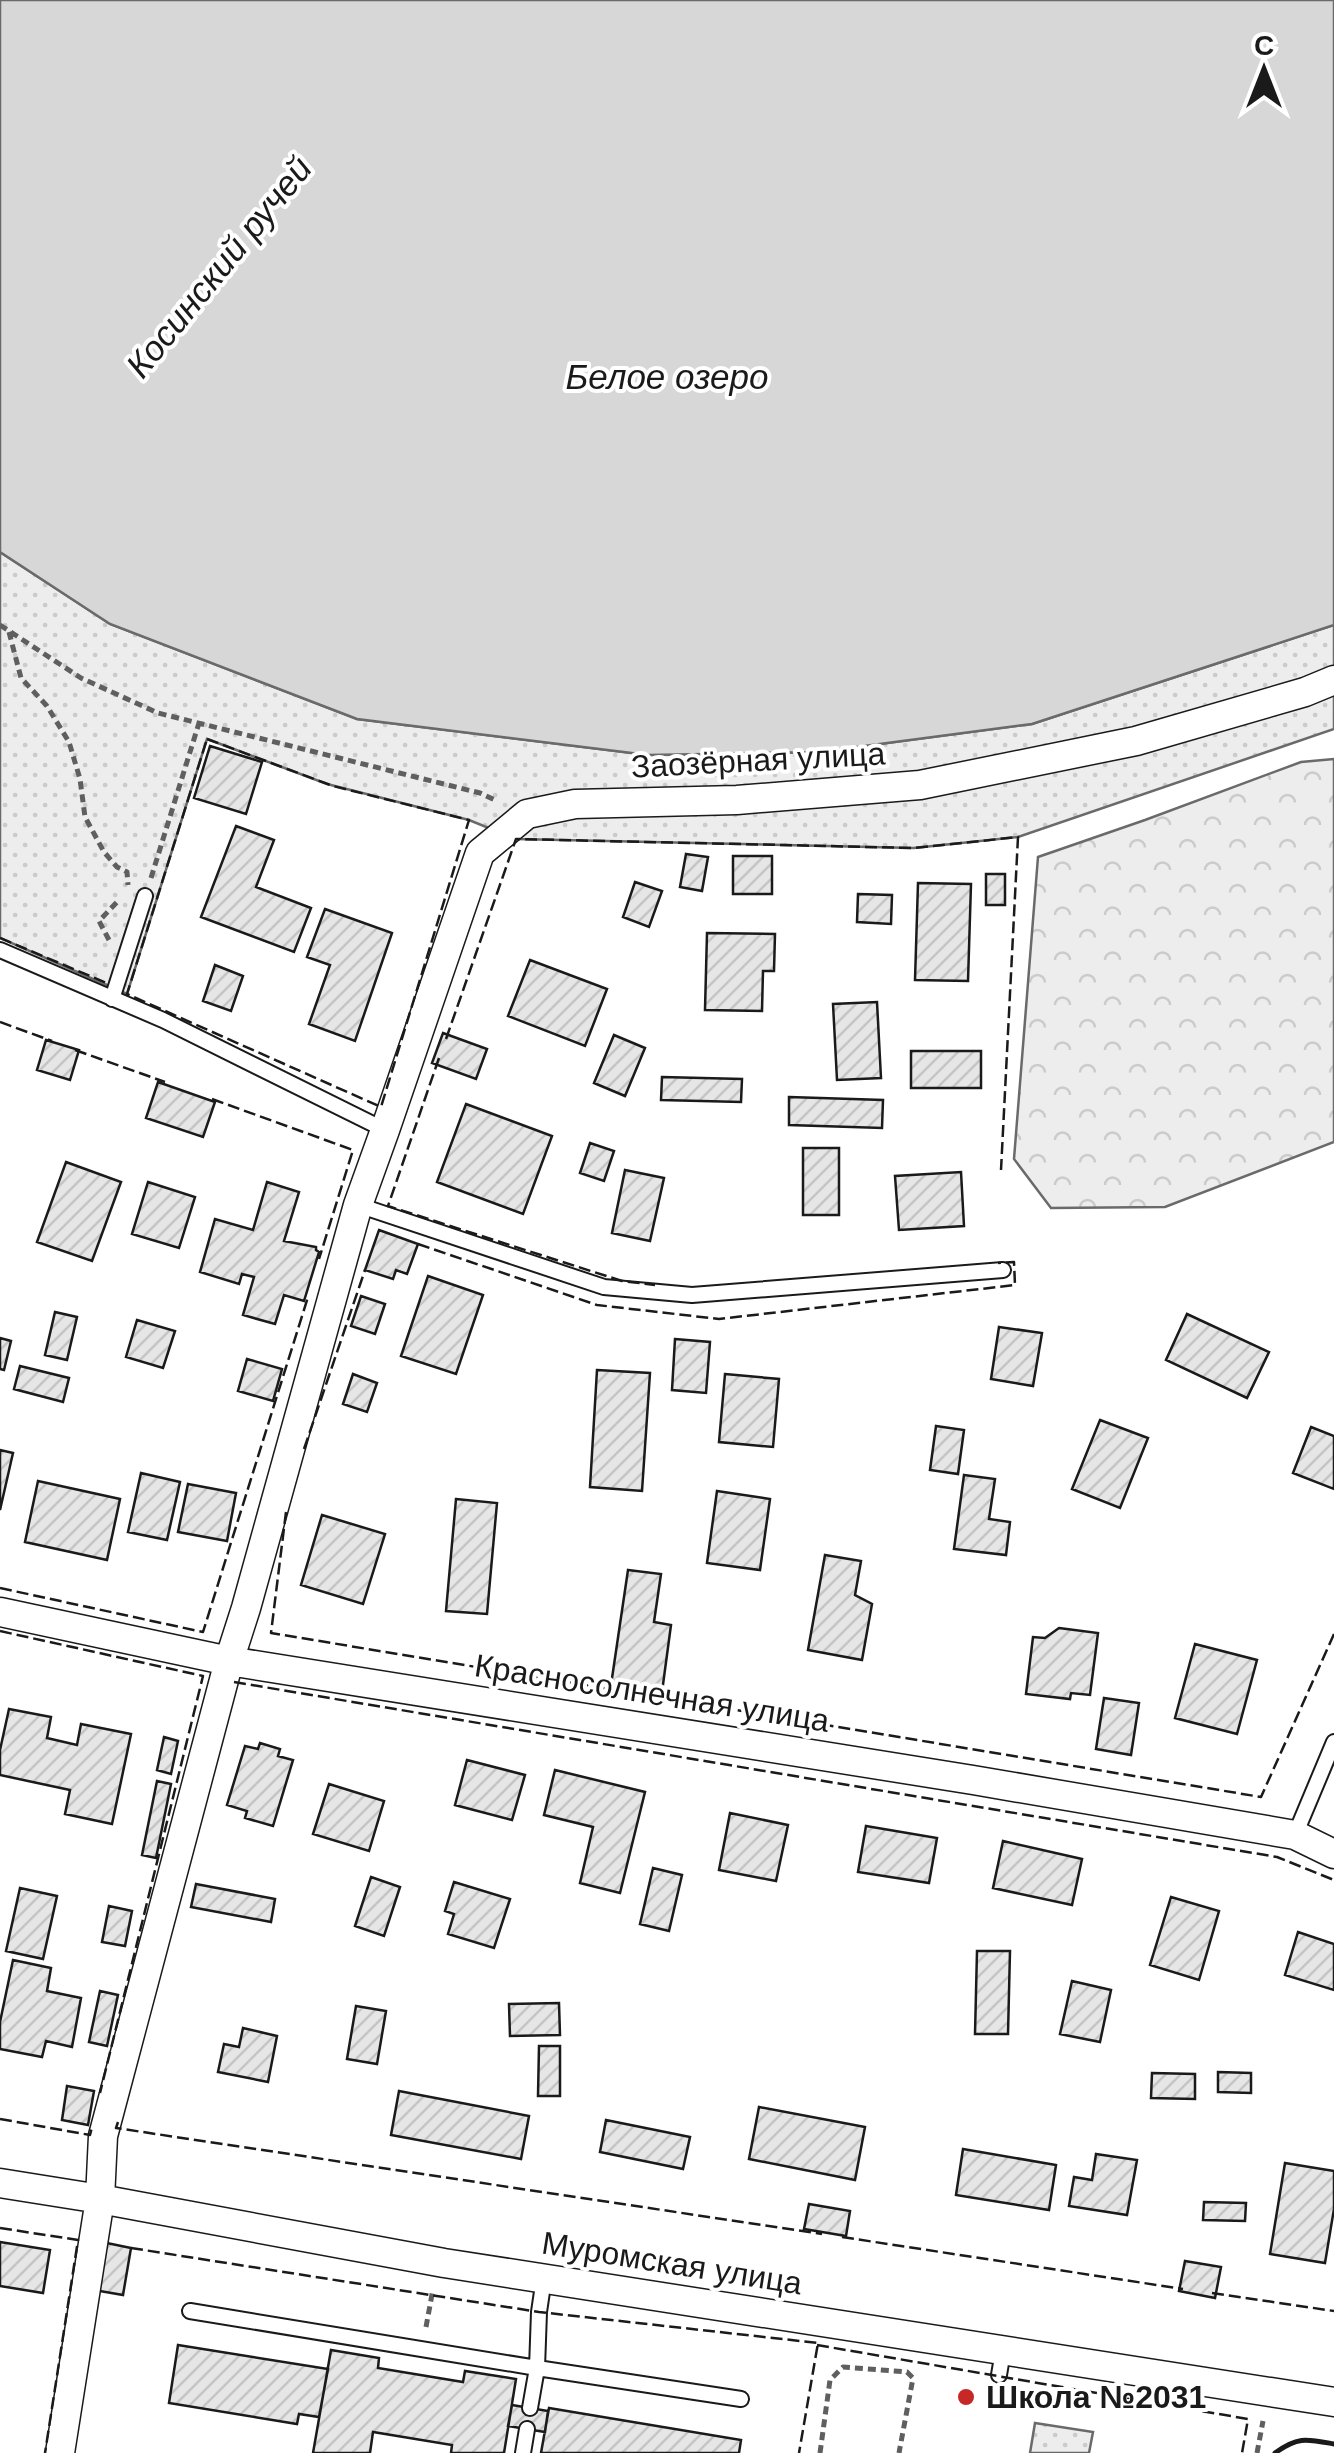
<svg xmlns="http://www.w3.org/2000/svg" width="1334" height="2453" font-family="Helvetica,sans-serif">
  <defs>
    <pattern id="forest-crowns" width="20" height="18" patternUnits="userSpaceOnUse" patternTransform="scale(2.5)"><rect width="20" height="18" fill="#ededed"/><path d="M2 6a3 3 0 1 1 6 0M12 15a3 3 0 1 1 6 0" fill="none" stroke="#cbcbcb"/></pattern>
    <pattern id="park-dots" width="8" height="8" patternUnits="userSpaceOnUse" patternTransform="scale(2.5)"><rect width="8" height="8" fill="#ededed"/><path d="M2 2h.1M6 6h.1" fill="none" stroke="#cbcbcb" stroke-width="1.8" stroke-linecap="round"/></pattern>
    <pattern id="building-hatch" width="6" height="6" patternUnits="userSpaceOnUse" patternTransform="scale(2.5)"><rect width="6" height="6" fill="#e6e6e6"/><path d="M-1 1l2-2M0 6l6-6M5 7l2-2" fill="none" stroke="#c5c5c5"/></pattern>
  </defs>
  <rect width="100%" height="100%" fill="#fff"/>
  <path fill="url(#forest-crowns)" stroke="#6a6a6a" stroke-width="2.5" d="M1334 759V1142L1165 1207 1051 1208 1014 1159 1038 857 1145 820 1301 762Z"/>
  <path fill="url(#park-dots)" stroke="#6a6a6a" stroke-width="2.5" d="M0 552 110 624 357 719 648 755 819 752 1032 724 1334 625V729L1018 837 914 848 516 839 469 820 327 784 207 739 127 994 0 938Z
    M1035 2423 1093 2432 1089 2453H1030Z"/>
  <path fill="#d7d7d7" stroke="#6a6a6a" stroke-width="2.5" d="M0 0H1334V625L1032 724 819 752 648 755 357 719 110 624 0 552Z"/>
  <path fill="url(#building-hatch)" stroke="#1a1a1a" stroke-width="2.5" d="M210 746 262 762 246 814 194 798Z
    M236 826 274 840 256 887 311 908 294 952 201 917Z
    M686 854 708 857 702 891 680 887Z
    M733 856H772V894H733Z
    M986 874H1005V905H986Z
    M635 882 662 891 649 927 623 917Z
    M918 883 971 884 968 981 915 980Z
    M858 894 892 895 891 924 857 922Z
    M325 909 392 933 355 1041 309 1024 330 965 307 957Z
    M707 933 775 934 774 971H763L762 1011 705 1010Z
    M530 960 607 989 585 1046 508 1016Z
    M215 965 243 976 231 1011 203 1001Z
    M877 1002 881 1078 837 1080 833 1004Z
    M443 1033 487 1049 476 1079 432 1063Z
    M614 1035 645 1048 625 1096 594 1083Z
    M46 1040 79 1050 70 1080 37 1070Z
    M911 1051H981V1088H911Z
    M662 1077 742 1079 741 1102 661 1100Z
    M158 1082 215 1102 203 1137 146 1118Z
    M789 1097 883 1100 882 1128 789 1125Z
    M466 1104 552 1136 523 1214 437 1182Z
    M590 1143 614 1151 604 1181 580 1173Z
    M803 1148H839V1215H803Z
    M66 1162 121 1182 92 1261 37 1242Z
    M625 1170 664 1178 650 1241 612 1233Z
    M961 1172 964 1226 899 1230 895 1176Z
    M148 1182 195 1197 179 1248 132 1234Z
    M267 1182 299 1192 284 1241 316 1247V1250L319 1252 304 1301 284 1295 275 1324 243 1315 254 1277 242 1274 239 1284 200 1272 215 1219 253 1230Z
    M379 1230 418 1244 407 1274 396 1270 393 1279 365 1270Z
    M428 1276 483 1295 456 1374 401 1356Z
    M361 1296 385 1304 375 1334 351 1326Z
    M55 1312 77 1317 67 1360 45 1355Z
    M1187 1314 1269 1352 1247 1398 1166 1360Z
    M137 1320 175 1331 163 1368 126 1357Z
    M999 1327 1042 1333 1033 1386 991 1379Z
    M0 1338 11 1341 4 1370 0 1369Z
    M675 1339 710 1342 706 1393 672 1390Z
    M247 1359 282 1369 273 1401 238 1391Z
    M20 1366 69 1378 63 1402 14 1389Z
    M597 1370 650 1373 642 1491 590 1487Z
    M353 1374 377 1383 367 1412 343 1404Z
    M725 1374 779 1379 773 1447 719 1442Z
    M1100 1420 1148 1438 1120 1508 1072 1489Z
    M936 1426 964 1430 958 1474 930 1470Z
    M1311 1427 1334 1436V1489L1293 1473Z
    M0 1450 13 1453 0 1510Z
    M141 1473 180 1482 167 1540 128 1532Z
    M964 1475 995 1479 989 1519 1010 1522 1006 1555 954 1549Z
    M38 1481 120 1499 107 1560 25 1542Z
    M188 1484 236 1493 227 1541 178 1532Z
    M717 1491 770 1499 760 1570 707 1563Z
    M456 1499 497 1503 487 1614 446 1611Z
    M322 1515 385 1534 363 1604 301 1585Z
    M825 1555 861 1561 855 1595 872 1604 862 1660 808 1650Z
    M628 1570 661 1574 654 1622 671 1625 662 1692 611 1685Z
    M1059 1628 1098 1633 1090 1695 1071 1693 1070 1699 1026 1694 1033 1637 1045 1638Z
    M1195 1644 1257 1660 1237 1734 1175 1718Z
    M1104 1698 1139 1703 1131 1755 1096 1749Z
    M9 1709 51 1717 47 1738 77 1745 81 1724 131 1734 112 1824 65 1814 70 1790 0 1775V1750Z
    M164 1737 178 1741 171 1774 157 1770Z
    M260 1743 280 1749 278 1756 293 1760 273 1826 245 1818 247 1811 227 1805 245 1746 258 1749Z
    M467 1760 525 1775 512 1820 455 1805Z
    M555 1770 645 1792 620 1893 580 1883 593 1827 544 1815Z
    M157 1781 171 1784 156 1858 142 1855Z
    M329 1784 384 1801 369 1851 313 1834Z
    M730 1813 788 1825 776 1881 719 1870Z
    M866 1826 937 1838 929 1883 858 1872Z
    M1003 1841 1082 1859 1072 1905 993 1888Z
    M653 1868 682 1875 669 1931 640 1924Z
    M371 1877 400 1887 384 1936 355 1926Z
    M454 1882 510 1899 494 1948 448 1934 454 1914 445 1911Z
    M196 1884 275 1899 271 1922 191 1907Z
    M20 1888 57 1896 43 1959 6 1951Z
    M1171 1897 1219 1911 1199 1980 1150 1965Z
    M109 1906 132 1911 125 1946 102 1942Z
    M1298 1932 1334 1944V1990L1285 1975Z
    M977 1951H1010L1008 2034H975Z
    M13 1960 51 1968 47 1991 81 1998 72 2047 46 2041 42 2057 0 2049V2022Z
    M1072 1981 1111 1990 1100 2042 1060 2034Z
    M100 1991 118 1995 107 2046 89 2042Z
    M559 2003 560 2035 510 2036 509 2004Z
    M356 2006 386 2011 377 2064 347 2059Z
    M243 2028 277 2036 268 2082 218 2072 224 2044 239 2047Z
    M539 2046H560V2096H538Z
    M1218 2072 1251 2073V2093L1218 2092Z
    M1152 2073 1195 2074V2099L1151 2098Z
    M67 2086 94 2091 88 2125 62 2120Z
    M399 2091 529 2116 521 2159 391 2135Z
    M759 2107 865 2127 855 2180 749 2159Z
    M606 2120 690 2137 683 2169 600 2152Z
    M963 2149 1056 2165 1049 2210 956 2195Z
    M1096 2154 1137 2160 1127 2215 1069 2206 1074 2177 1092 2180Z
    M1285 2163 1334 2171V2209L1325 2263 1270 2254Z
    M1204 2202 1246 2203 1245 2221 1203 2220Z
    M809 2204 850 2211 846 2236 804 2229Z
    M0 2242 50 2250 43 2293 0 2286Z
    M102 2242 131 2248 123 2295 94 2290Z
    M1185 2261 1221 2267 1215 2298 1179 2291Z
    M178 2345 328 2369 319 2417 299 2414 297 2424 169 2403Z
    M331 2350 379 2358 378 2368 463 2382 465 2371 516 2379 504 2453H451L452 2445 373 2432 370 2453H313Z
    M512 2405 548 2411 545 2432 508 2426Z
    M549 2408 741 2440 739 2453H541Z"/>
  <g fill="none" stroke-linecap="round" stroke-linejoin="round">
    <g stroke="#1a1a1a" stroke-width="18">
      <path id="lane" d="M0 950 163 1020 385 1130
        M112 999 145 896
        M358 1205 604 1287 692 1295 1003 1270
        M1295 1835 1334 1742
        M544 2278 539 2312 537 2368 741 2399
        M190 2311 537 2368 530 2408
        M999 2375 1003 2351
        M523 2453 527 2429"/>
    </g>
    <g stroke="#1a1a1a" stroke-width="31">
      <path id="street" d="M0 1612 229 1661 973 1780 1295 1835 1334 1854
        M0 2183 100 2199 444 2263 1334 2402
        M60 2453 100 2199 103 2136 229 1661 246 1608 358 1205 385 1130 480 853 527 814 575 804 737 800 920 785 1136 741 1305 692 1334 680"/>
    </g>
    <path stroke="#5f5f5f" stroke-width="5" stroke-dasharray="8 5" stroke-linecap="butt" d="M0 625 81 678 158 713 480 793 497 801
      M9 632 21 678 47 706 69 742 80 779 85 817 104 852 117 867 127 872 128 885
      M151 878 199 723
      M109 940 99 921 117 902
      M426 2327 433 2289
      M820 2453 830 2380 843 2367 907 2372 913 2378 899 2453
      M1257 2453 1263 2421"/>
    <use href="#lane" stroke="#fff" stroke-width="14"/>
    <use href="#street" stroke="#fff" stroke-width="28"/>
    <path stroke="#1a1a1a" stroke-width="2.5" stroke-dasharray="12 5" stroke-linecap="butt" d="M207 739 333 786 469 820 381 1107 127 994Z
      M0 938 109 984
      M0 1022 52 1041
      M446 1039 516 839 914 848 1018 837 1001 1170
      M75 1050 165 1082
      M439 1058 388 1206 622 1281 655 1285
      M212 1099 353 1150 319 1259
      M418 1244 597 1305 719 1319 1015 1285 1014 1262 998 1263
      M304 1449 365 1270
      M286 1512 271 1633 1261 1797 1334 1634
      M0 1588 203 1632 308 1297
      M0 1631 203 1676 100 2093
      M234 1682 1277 1857 1334 1880
      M0 2119 90 2135 92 2127
      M118 2122 116 2128 822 2234
      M0 2228 78 2240 45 2453
      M842 2237 1183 2289
      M131 2248 539 2312 818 2343 799 2453
      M1212 2293 1334 2311
      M817 2345 1248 2419 1242 2453"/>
    <path stroke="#1a1a1a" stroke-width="5" d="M1275 2453C1298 2436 1307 2439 1334 2444"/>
  </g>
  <circle fill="#c62828" stroke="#fff" stroke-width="4" cx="966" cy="2397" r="10"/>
  <g text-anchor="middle" stroke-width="8" stroke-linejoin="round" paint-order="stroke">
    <g font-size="32" fill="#1a1a1a" stroke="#fff">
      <text transform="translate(758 760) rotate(-3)" y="11">Заозёрная улица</text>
      <text transform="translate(652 1693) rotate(9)" y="11">Красносолнечная улица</text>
      <text transform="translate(672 2263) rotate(9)" y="11">Муромская улица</text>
    </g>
    <g font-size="32" font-weight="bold" fill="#1a1a1a" stroke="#fff" text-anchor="start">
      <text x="986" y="2408">Школа №2031</text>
    </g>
    <g font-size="35" font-style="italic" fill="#1a1a1a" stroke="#fff">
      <text transform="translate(219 267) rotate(-51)" y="12">Косинский ручей</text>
      <text x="667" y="389">Белое озеро</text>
    </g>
  </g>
  <g transform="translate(1264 70)" stroke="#ffffff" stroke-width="8" paint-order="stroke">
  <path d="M0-8L18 38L0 25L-18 38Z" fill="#1a1a1a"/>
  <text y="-15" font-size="28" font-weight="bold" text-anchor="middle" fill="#1a1a1a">С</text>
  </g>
</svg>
